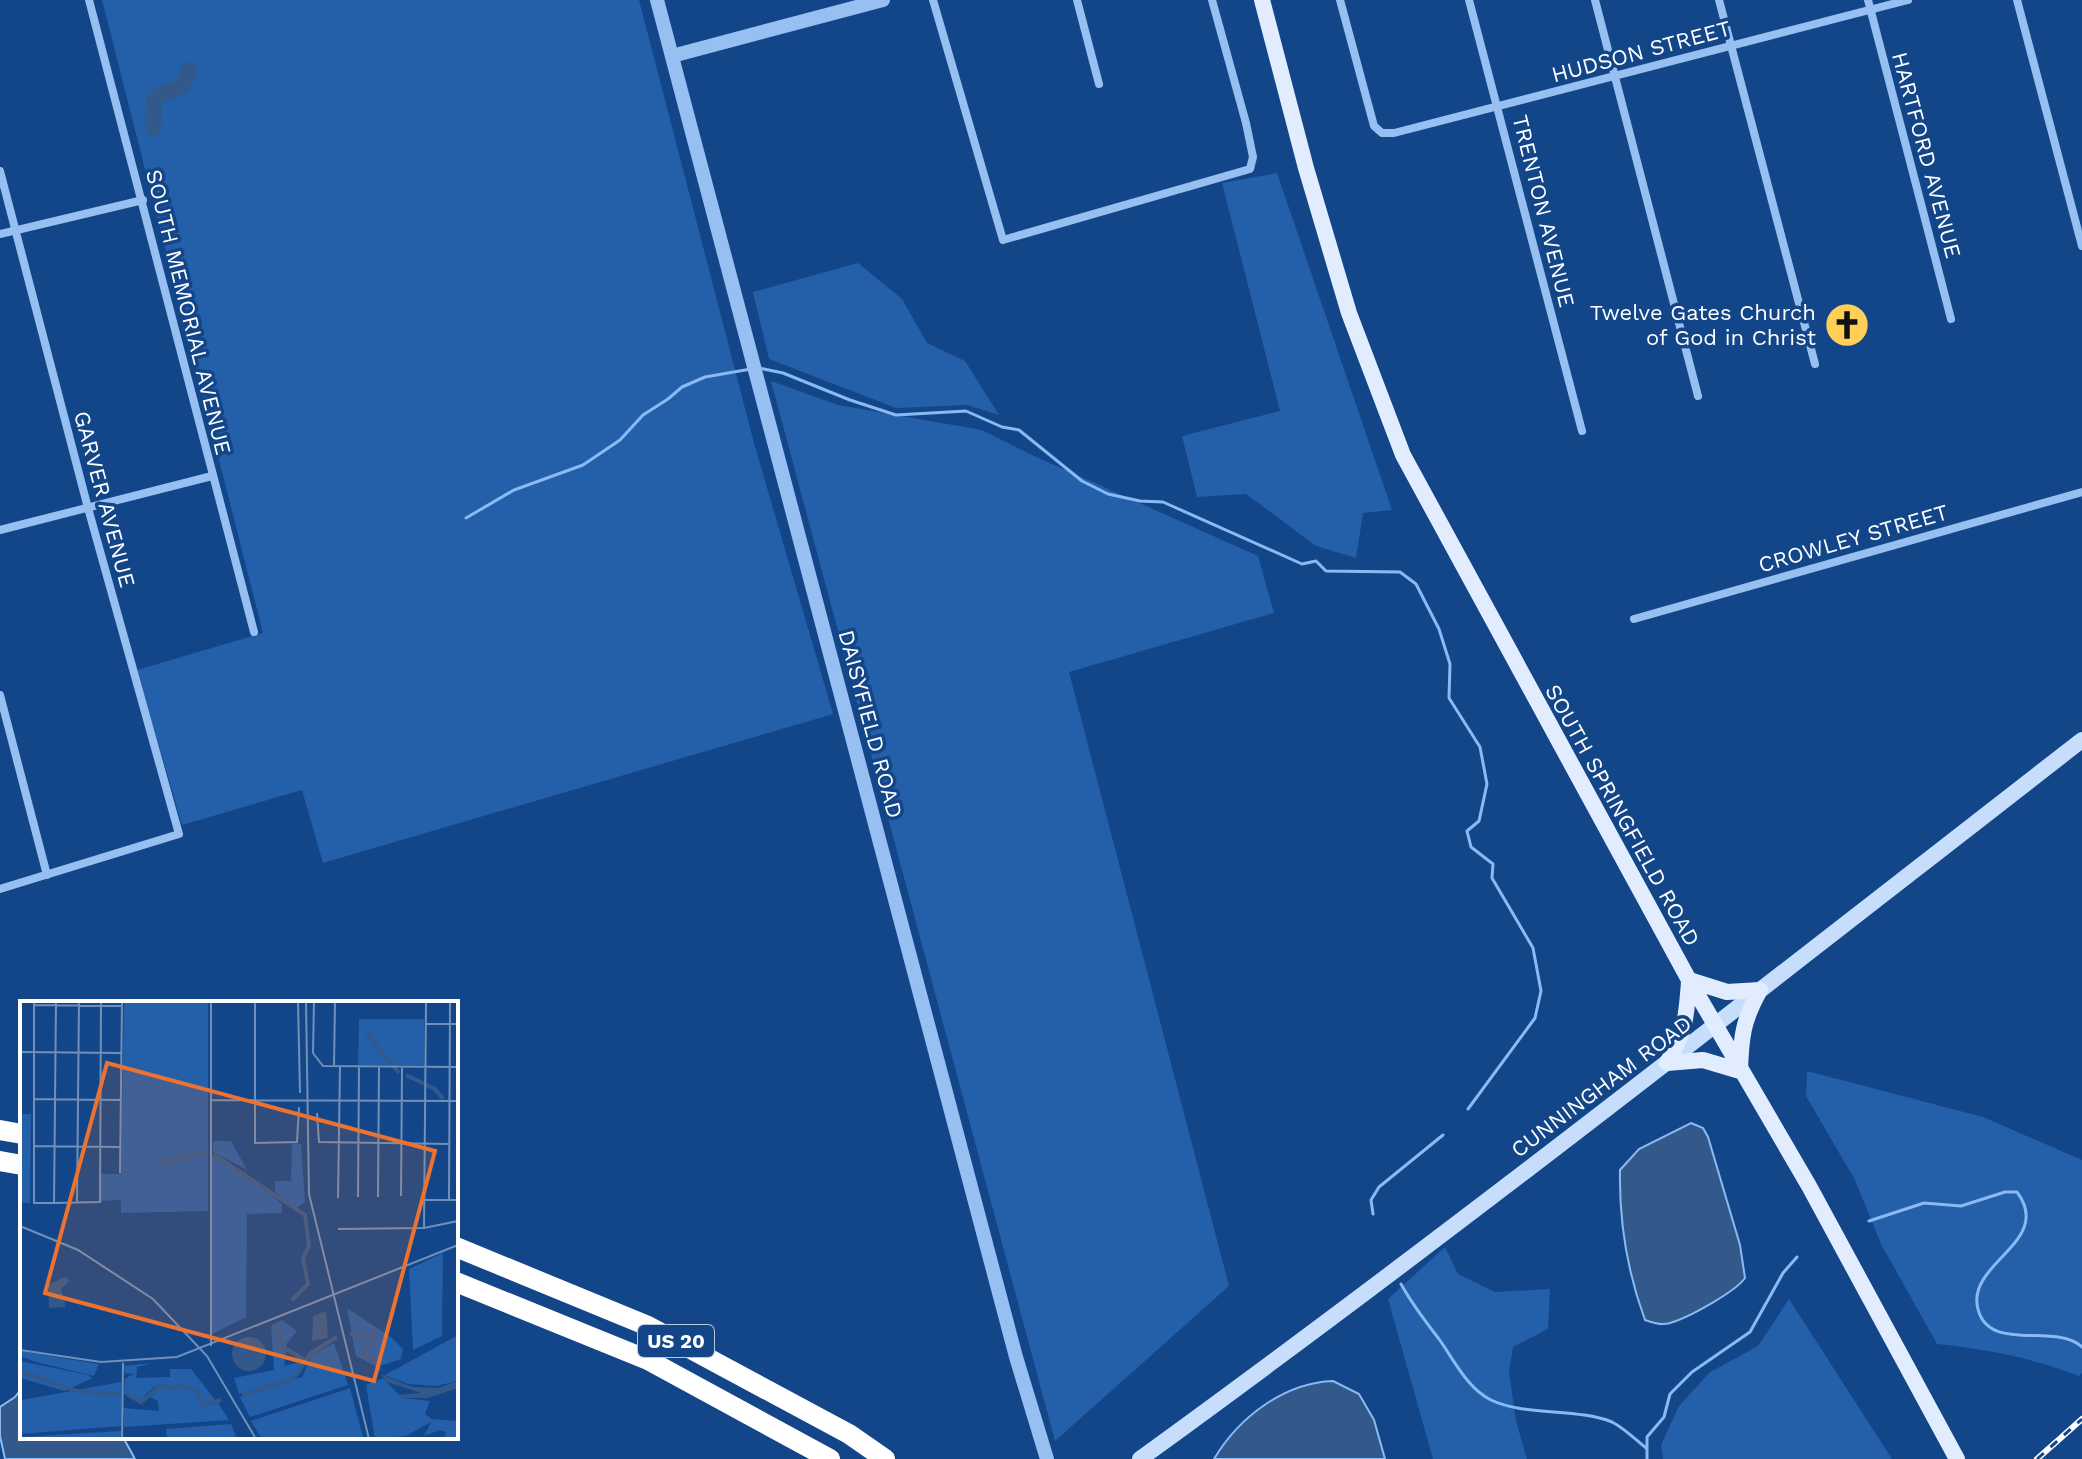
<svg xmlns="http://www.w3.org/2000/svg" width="2082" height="1459" font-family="'Work Sans',sans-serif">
  <rect width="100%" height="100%" fill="#124689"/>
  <path fill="#245fa9" d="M102 0H639L754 443 833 714 323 863 302 790 182 825 137 670 263 633Z
    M1277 173 1392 510 1363 513 1356 558 1316 546 1246 494 1197 497 1182 436 1280 411 1222 183Z
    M858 263 902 299 927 343 965 361 999 415 967 405 896 408 769 359 753 292Z
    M771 381 838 405 982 430 1032 455 1258 556 1274 613 1069 672 1229 1286 1055 1441Z
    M1807 1071 1983 1117 2082 1160V1373L2079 1376C2033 1358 1986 1349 1937 1344L1881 1244 1855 1180 1806 1096Z
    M1445 1247 1458 1274 1495 1292 1550 1289 1548 1329 1513 1347 1509 1372 1516 1421 1527 1459H1433L1388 1299Z
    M1789 1299 1892 1459H1663L1661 1445 1679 1406 1710 1372 1758 1346Z"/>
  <path fill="#33598b" stroke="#89baf4" stroke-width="2" d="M1691 1123 1703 1128 1708 1137 1740 1245 1745 1278C1735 1292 1688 1318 1670 1323 1662 1326 1653 1323 1645 1320 1627 1271 1619 1222 1620 1170L1639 1149Z
    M1333 1381 1359 1394 1374 1420 1385 1459H1214C1239 1417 1284 1383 1333 1381Z
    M22 1388V1437H123L135 1459H5L0 1436V1407L15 1397Z"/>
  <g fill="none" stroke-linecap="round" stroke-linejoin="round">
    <path stroke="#89baf4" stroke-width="3" d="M759 368 783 373 850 400 896 415 966 411 1002 427 1019 430 1082 481 1108 494 1140 501 1163 502 1302 564 1316 561 1326 571 1400 572 1416 584 1439 629 1450 664 1449 698 1480 747 1487 784 1479 821 1467 831 1471 847 1493 864 1492 878 1533 948 1541 991 1535 1018 1468 1109
      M466 518 514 490 583 465 620 440 643 415 668 399 682 387 705 377 751 369
      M1373 1214 1371 1200 1379 1187 1443 1135
      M1869 1221 1924 1203 1961 1206 2005 1192H2017C2053 1240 1972 1261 1977 1304 1984 1356 2056 1321 2082 1347
      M1401 1284C1412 1304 1425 1321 1439 1339 1454 1360 1467 1388 1491 1400 1524 1416 1577 1408 1612 1422 1624 1428 1636 1440 1646 1448
      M1647 1459V1437L1664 1417 1670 1394 1692 1372 1750 1332 1783 1273 1797 1257"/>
    <path stroke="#33598b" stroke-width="16" d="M153 128 154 100 161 94 182 87 189 70"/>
    <path stroke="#98bff1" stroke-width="8" d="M89 0 254 632
      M933 0 1003 240 1250 169 1253 157 1246 123 1212 0
      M1077 0 1099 84
      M1340 0 1374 126 1382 133H1394L1908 0
      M1469 0 1582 431
      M1595 0 1698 396
      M1719 0 1815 364
      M1868 0 1951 319
      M2017 0 2082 246
      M0 171 88 508 179 834 0 889
      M0 234 143 200
      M0 530 212 476
      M1634 619 2082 492
      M0 695 47 875"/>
    <path stroke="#98bff1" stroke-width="14" d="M657 0 1016 1357 1047 1459
      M672 56 883 0"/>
    <path stroke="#c6ddfb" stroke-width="16" d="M1140 1459C1460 1227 1770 982 2082 740"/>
    <path stroke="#e1edff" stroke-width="16" d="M1262 0 1306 168 1349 313 1403 455 1689 980 1809 1186 1957 1459
      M1689 980 1727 992 1760 990
      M1667 1063 1703 1060 1740 1071C1741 1037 1743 1020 1760 990
      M1667 1063C1686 1029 1686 1020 1689 982"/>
    <path stroke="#fff" stroke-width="20" d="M0 1130 22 1134
      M0 1161 22 1165
      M456 1247 648 1326 849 1434 885 1459
      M456 1282 648 1360 830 1459"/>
    <g stroke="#fff" stroke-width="6">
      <path id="rail" d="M2037 1459 2082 1419"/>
    </g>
    <use href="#rail" stroke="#124689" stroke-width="3" stroke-dasharray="9" stroke-linecap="butt"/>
  </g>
  <defs>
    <g id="church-disc" transform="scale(2.3)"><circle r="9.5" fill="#ffcf57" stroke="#124689"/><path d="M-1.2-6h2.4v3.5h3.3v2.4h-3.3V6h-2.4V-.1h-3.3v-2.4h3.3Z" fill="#111"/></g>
  </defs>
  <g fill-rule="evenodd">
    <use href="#church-disc" x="1847" y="325"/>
  </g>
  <g text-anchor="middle" stroke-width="7" stroke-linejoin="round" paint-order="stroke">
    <rect fill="#124689" stroke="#b8c8dc" stroke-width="2" x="638" y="1325" width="76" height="32" rx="6"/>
    <g font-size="20" font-weight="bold" fill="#fff">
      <text x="676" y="1348">US 20</text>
    </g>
    <g font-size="22" fill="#fff" stroke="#124689">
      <text transform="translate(1641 51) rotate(-15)" y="8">HUDSON STREET</text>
      <text transform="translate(1927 155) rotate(75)" y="8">HARTFORD AVENUE</text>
      <text transform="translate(1544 211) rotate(76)" y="8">TRENTON AVENUE</text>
      <text transform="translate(189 312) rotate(76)" y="8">SOUTH MEMORIAL AVENUE</text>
      <text transform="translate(105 499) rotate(75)" y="8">GARVER AVENUE</text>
      <text transform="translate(1853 538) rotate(-16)" y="8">CROWLEY STREET</text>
      <text transform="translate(871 724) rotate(75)" y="8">DAISYFIELD ROAD</text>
      <text transform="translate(1623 815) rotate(61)" y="8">SOUTH SPRINGFIELD ROAD</text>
      <text transform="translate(1601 1086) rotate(-37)" y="8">CUNNINGHAM ROAD</text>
    </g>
    <g font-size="22" fill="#fff" stroke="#124689" text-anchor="end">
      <text x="1816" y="320">Twelve Gates Church<tspan x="1816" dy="25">of God in Christ</tspan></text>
    </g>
  </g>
  <g transform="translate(20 1001)">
    <rect width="438" height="438" fill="#124689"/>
    <path d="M104 0H188V210L101 212V199L81 200 80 173H101ZM339 18H404V64H338ZM0 113H11L10 202H0ZM193 140H211L227 169 193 151ZM272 142 281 143 285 201 277 207 255 191V180H271ZM192 154 224 171 262 203V212L227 213 226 316 192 333ZM423 252 422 335 393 349 389 268ZM327 307 372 337 383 348 381 358 357 366 336 355ZM262 319 277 330 267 342 264 365 280 361 283 367 270 378 219 393 214 377 254 369 251 325ZM438 334V380L416 385 388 383 365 374ZM314 342 328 384 230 416 220 396 282 376 292 354ZM0 350 79 363 74 375 16 361 0 355ZM0 360 68 374 72 377 45 390 0 377ZM132 362 117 366 116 377 150 376V368H171L196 400 186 405 198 402 209 419 104 426 103 407 139 410 138 400 126 394 144 383 133 387 126 393 121 400 104 393 105 378 113 373 105 372 104 365ZM363 377 382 397 410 400 405 413 412 418 438 420V438H423L426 431 420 429 404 435 411 421 386 435 355 438 346 384ZM101 381V425L0 433 2 399ZM330 387 343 436 242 438 231 420ZM211 423 217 438H147L146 428ZM101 430V438H0V436Z" fill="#245fa9"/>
    <path d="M45 276 50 279 41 288 46 306 29 307 28 284ZM306 310 308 337 292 340 293 315ZM212 353a17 17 0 1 1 34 0a17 17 0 1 1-34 0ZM361 373 392 386 418 387 438 380V387L408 397H382L376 394 401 392 367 381Z" fill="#33598b"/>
    <path fill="none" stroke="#33598b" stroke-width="4" d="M346 32 379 72M386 74 415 88 423 98M193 153 285 214 289 245 283 257 288 283 272 299M139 163 187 151M254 323 263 346 285 359M330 333 355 335 344 354 358 362 359 370M0 370 56 390 100 393M107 393 121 401 140 385 152 388 161 384 176 390 183 404 201 399M222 394 274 378 291 352 317 336"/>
    <path fill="none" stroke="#7190b8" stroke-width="2" d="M14 0V202H34L80 201 81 0M235 0V142L277 141 279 106M278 0 280 92M286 0 289 193 349 438M294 0 293 52 303 65 438 66M14 4 102 5M406 23H438M0 51 101 52M314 65 315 0M14 98 101 99M191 99 438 100M297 112 299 141 430 143M14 145 100 146M100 172 102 0M381 195 382 66M338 196 339 66M358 196 359 66M318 197 320 65M405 199H438M429 199 430 0M34 202 36 0M57 202 59 0M0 225 58 249 133 298 187 355 236 438M404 227 406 0M318 228 404 227 438 220M191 345V0M0 349 81 361 157 356 438 244M102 438 103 362"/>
    <path fill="#eb7230" fill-opacity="0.15" stroke="#eb7230" stroke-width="4" d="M87 62 415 150 354 380 25 292Z"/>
    <rect width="438" height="438" fill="none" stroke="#fff" stroke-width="4"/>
  </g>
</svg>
